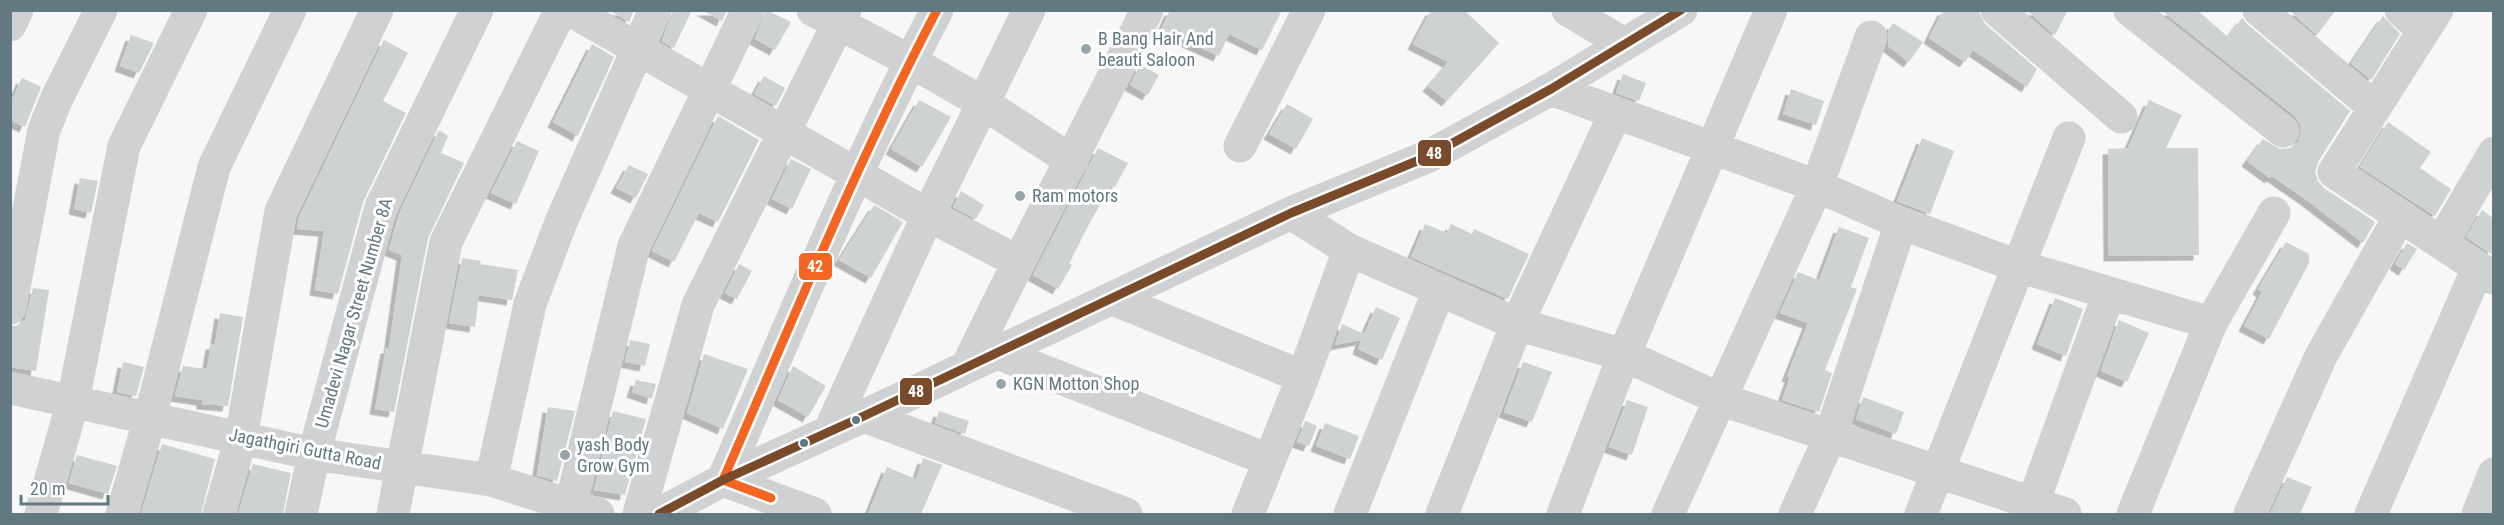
<svg xmlns="http://www.w3.org/2000/svg" width="2504" height="525" font-family="'Roboto Condensed',sans-serif">
  <defs>
    <filter id="shadow"><feDropShadow dx="-5.5" dy="5.5" stdDeviation="0" flood-color="#0004"/></filter>
  </defs>
  <rect width="100%" height="100%" fill="#f7f7f7"/>
  <path fill="#cfd2d2" filter="url(#shadow)" d="M609 10H634L629 22Z
    M673 10H692L674 48 662 41Z
    M702 10H727L722 21Z
    M766 10 791 22 775 50 755 39Z
    M1170 10H1282L1262 50 1229 34 1219 56 1161 30Z
    M1431 10H1464L1499 43 1447 101 1428 86 1448 62 1413 44Z
    M1943 10 1979 12 1985 24 2037 69 2027 87 1973 50 1965 62 1929 38Z
    M2026 10H2068L2055 35Z
    M2161 10H2197L2228 37 2242 18 2247 24 2350 111 2318 162 2315 172 2318 181 2324 188 2375 222 2363 243 2304 198 2272 176 2270 178 2247 161 2263 139 2280 149 2290 148 2298 142 2301 134 2300 124 2295 116Z
    M2289 10H2336L2317 35Z
    M2383 16 2400 34 2371 80 2351 63Z
    M1893 23 1923 42 1909 62 1888 46V31Z
    M131 35 154 43 139 73 120 66Z
    M384 40 408 53 383 101 406 113 363 202 338 294 315 290 324 231 297 229 299 217Z
    M592 44 614 57 578 136 553 122Z
    M1140 65 1159 75 1148 95 1130 85Z
    M1623 74 1646 83 1639 101 1616 93Z
    M764 76 785 88 776 106 754 94Z
    M22 78 41 87 25 127 10 120V104Z
    M1791 89 1824 101 1816 125 1783 114Z
    M919 100 951 117 922 167 891 149Z
    M2149 100 2182 115 2166 148H2198L2199 255 2109 256 2108 149 2128 148Z
    M1287 104 1313 119 1296 149 1269 134Z
    M718 116 759 140 718 222 699 213 674 262 652 251Z
    M2388 122 2431 152 2420 168 2451 189 2435 216 2360 167Z
    M439 130 448 136 441 153 464 163 428 238 394 412 375 409 386 348H389L402 255 389 250 399 214Z
    M1922 138 1954 151 1930 214 1897 201Z
    M517 141 539 151 516 204 491 193Z
    M1098 148 1128 163 1115 187 1111 185 1087 228 1069 264 1072 265 1058 289 1033 275Z
    M791 159 811 169 792 209 772 199Z
    M629 165 648 174 636 198 616 188Z
    M80 178 98 181 91 213 74 209Z
    M961 191 984 205 976 219 953 207Z
    M874 205 903 222 871 278 839 260Z
    M2482 210 2493 218V255L2466 237Z
    M1425 224 1447 233 1451 224 1472 234 1474 229 1529 254 1508 299 1411 257Z
    M1839 227 1869 238 1851 287 1857 289 1825 370 1832 373 1819 412 1782 400 1790 377 1787 376 1808 323 1780 313 1798 272 1819 280Z
    M2286 242 2309 254V263L2269 339 2244 326 2262 292 2258 289Z
    M2407 243 2417 249 2404 270 2395 264Z
    M462 258 481 261 480 264 518 270 512 300 479 295 475 327 449 323Z
    M739 264 752 271 737 299 725 293Z
    M33 288 49 290 36 371 10 367V326H16L25 320Z
    M2055 298 2083 309 2066 356 2037 344Z
    M1376 307 1400 318 1382 360 1358 349 1361 340 1335 345 1342 324 1364 334Z
    M220 313 243 317 228 406 202 404V400L175 396 183 366 207 369 211 344H215Z
    M2119 320 2149 333 2127 382 2101 371Z
    M630 340 650 344 645 366 625 362Z
    M704 354 748 369 723 429 687 413Z
    M123 362 144 367 136 396 117 392Z
    M1523 362 1552 372 1532 422 1504 412Z
    M793 366 826 386 808 417 778 400Z
    M636 380 656 384 652 399 632 392Z
    M1863 397 1904 412 1896 434 1856 419Z
    M1627 400 1648 407 1632 455 1609 447Z
    M548 407 575 411 557 481 537 475Z
    M613 411 646 419 625 495 594 490Z
    M939 411 969 421 965 434 935 423Z
    M1305 421 1317 426 1309 446 1297 442Z
    M1325 423 1359 436 1350 459 1316 446Z
    M162 444 215 459 201 514H141Z
    M77 455 117 466 108 494 69 483Z
    M923 458 942 465 921 514H868L887 467 916 479Z
    M253 464 291 473 283 514H238Z
    M2287 477 2312 487 2300 514H2270Z"/>
  <g fill="none" stroke-linecap="round" stroke-linejoin="round">
    <path stroke="#cfd1d2" stroke-width="33" d="M570 10 928 215 1017 261
      M813 10 910 61 983 103 1072 161
      M1568 10 1624 44
      M1997 10 2121 117
      M2130 10 2283 131
      M2259 10 2374 107
      M2401 10 2424 30
      M2437 10 2334 172 2494 278
      M10 25 17 10
      M1551 89 1817 186 1901 223 2018 266 2211 323
      M1240 146 1309 10
      M1291 213 1349 250 1517 324 1624 355 1720 399 2065 514
      M2441 243 2494 153
      M1113 299 1303 377
      M10 308 44 130 57 98 101 10
      M995 352 1269 460
      M968 365C1025 245 1088 129 1147 10
      M10 388 314 454 491 480 598 514
      M864 416 1126 514
      M830 430 928 215 1029 10
      M491 480 530 304 561 222 655 10
      M571 505 634 246 748 10
      M41 514 73 401 124 146 191 10
      M122 514 150 418 214 167 290 10
      M219 514 241 438 281 211 377 10
      M301 514 314 454 381 207 477 10
      M393 514 446 242 561 10
      M639 514 698 305 845 10
      M659 514 723 480 864 416 1291 213 1429 156 1551 89 1681 10
      M815 514 723 480C792 322 857 162 937 10
      M1248 514 1303 377 1349 250
      M1350 514 1439 290
      M1442 514 1517 324 1615 114
      M1563 514 1624 355 1771 10
      M1668 514 1817 186 1871 37
      M1795 514 1830 437 1901 223
      M1921 514 2069 138
      M2029 514 2109 293
      M2133 514 2211 323 2274 213
      M2250 514 2321 356 2400 216
      M2371 514 2478 268
      M2478 514 2494 474"/>
    <g stroke="#fff" stroke-width="14">
      <path id="bus-1" d="M771 498 723 480C792 322 857 162 937 10"/>
    </g>
    <g stroke="#fff" stroke-width="14">
      <path id="bus-2" d="M659 514 723 480 864 416 1291 213 1429 156 1551 89 1681 10"/>
    </g>
    <use href="#bus-1" stroke="#f26522" stroke-width="9"/>
    <use href="#bus-2" stroke="#7a4b2a" stroke-width="9"/>
  </g>
  <g fill="#96a5ab" stroke="#fff" stroke-width="2">
    <circle cx="1086" cy="49" r="6"/>
    <circle cx="1020" cy="196" r="6"/>
    <circle cx="1001" cy="384" r="6"/>
    <circle cx="565" cy="455" r="6"/>
  </g>
  <g fill="#627982" stroke="#fff" stroke-width="2">
    <circle cx="856" cy="420" r="5"/>
    <circle cx="804" cy="443" r="5"/>
  </g>
  <g text-anchor="middle" stroke-width="6" stroke-linejoin="round" paint-order="stroke">
    <g font-size="18" fill="#627982" stroke="#fff" text-anchor="start">
      <text x="1098" y="45">B Bang Hair And<tspan x="1098" dy="21">beauti Saloon</tspan></text>
      <text x="1032" y="202">Ram motors</text>
      <text x="1013" y="390">KGN Motton Shop</text>
      <text x="577" y="451">yash Body<tspan x="577" dy="21">Grow Gym</tspan></text>
    </g>
    <g font-size="18" fill="#627982" stroke="#fff">
      <text transform="translate(354 313) rotate(-74)" y="6">Umadevi Nagar Street Number 8A</text>
      <text transform="translate(305 449) rotate(11)" y="6">Jagathgiri Gutta Road</text>
    </g>
  </g>
  <g stroke="#fff" stroke-width="2">
    <rect x="1417" y="139" width="35" height="28" rx="6" fill="#7a4b2a"/>
    <rect x="798" y="252" width="35" height="29" rx="6" fill="#f26522"/>
    <rect x="899" y="377" width="34" height="29" rx="6" fill="#7a4b2a"/>
  </g>
  <g font-size="16" text-anchor="middle" font-weight="bold" fill="#fff">
    <text x="1434" y="159">48</text>
    <text x="815" y="272">42</text>
    <text x="916" y="397">48</text>
  </g>
  <rect width="2504" height="525" fill="none" stroke="#627982" stroke-width="24"/>
  <path d="M21 495v9h87v-9" fill="none" stroke="#627982" stroke-width="3"/>
  <text x="30" y="495" font-size="18" fill="#627982" stroke="#ffffff" stroke-width="4.5" paint-order="stroke">20 m</text>
</svg>
